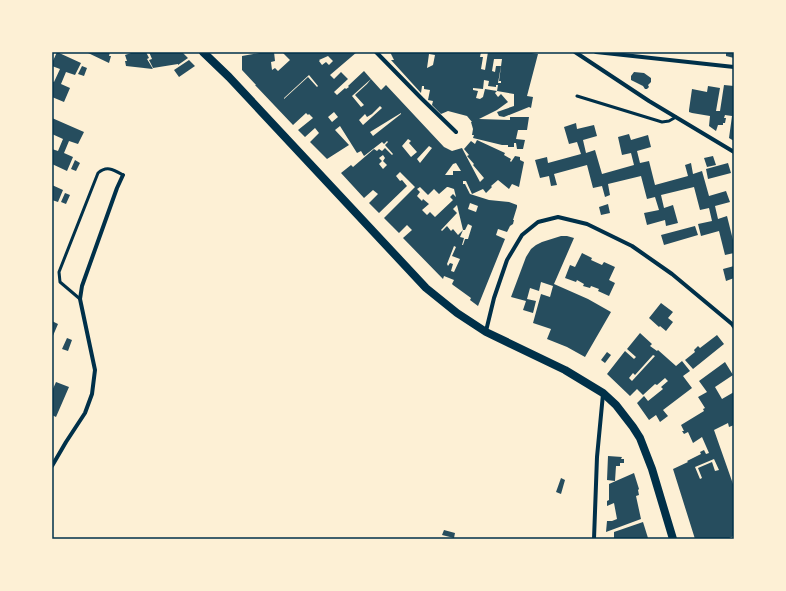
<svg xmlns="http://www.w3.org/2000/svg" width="786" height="591" font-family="Literata,serif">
  <rect width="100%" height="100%" fill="#fdf0d5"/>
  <path fill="#264d5e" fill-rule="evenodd" d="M57 52 81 63 75 75 66 72 61 84 70 88 64 102 52 97V81L54 82 60 69 52 66V63Z
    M86 52H110L109 56H111L109 63Z
    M134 52H146L149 58 147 59 153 69 126 66 125 61H127L125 55Z
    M149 52H182L188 58 178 65V64L153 68 149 60 152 59Z
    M265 52H274L275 61 271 62 272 70 275 68 278 71 290 60 283 53 284 52H328V53L329 52H357L330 75 334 79 341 72 348 79 334 92 337 95 345 88 346 89 349 87 348 86 364 71 371 79 352 96 361 107 364 105 355 95 367 84 371 79 381 90 386 85 444 147 452 151 462 148 480 182 484 178 473 165 474 164 467 156 469 155 464 149 471 141 475 144 477 140 505 153 504 155 511 159 510 161 511 162 515 156 520 157V160L524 162 519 187 512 184 509 189 498 180 491 186 492 187 486 193 483 189 472 194 466 181H463V184H465L470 194 489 200 509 202 517 205V207L513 220H514L513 224 510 226 507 232 498 229 496 235 505 239 478 306 470 300 471 298 453 285 452 284 454 280 444 276 443 279 403 238 412 230 407 225 399 233 384 218 415 187 400 172 396 176 400 181 402 180 407 186 379 213 369 203 378 194 373 190 364 198 341 173 351 165 353 167 374 149 377 151 379 149 382 151 385 148 392 155 393 154 385 145 388 142 387 141 384 144 382 142 364 156 361 151 357 153 340 126 335 130 349 145 327 159 310 142 319 133 315 128 305 137 298 130 313 118 309 114 308 115 306 113 293 125 255 85H256L242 70V56ZM328 56 333 61 329 65 326 62 322 65 319 61 320 60H319ZM309 75 318 86 317 87 308 77 284 99V98ZM380 106 382 108 363 125 359 120 365 114 367 117 372 114ZM334 112 338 117 332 122 328 117ZM401 113V114L373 136 370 132ZM408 139 411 141 409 143 417 152 411 157 402 146ZM429 146 432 148 420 163 417 159ZM383 155 385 158 383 161 387 165 383 169 379 164 382 161 379 158ZM456 163 461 171H453V175H445L453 164ZM420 187 428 195 434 189 439 194 447 187H448L454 189 456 197 453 194 450 197 453 200 435 217 430 212 427 215 422 210 429 204 423 199 422 201 417 196 420 192 417 189ZM470 203 478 206 476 212 468 209ZM457 205 463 230 458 235 453 229 451 231 447 226 442 231 441 230 457 213 453 209ZM468 224 472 226 468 239H465L463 245H462L464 238 460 237 463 230H465ZM454 246 456 247 452 256 460 259 454 272 451 271 453 264 450 263 448 266 447 264Z
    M390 52H481L480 57H483L481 69 485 70 488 52H525L538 54 527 96 533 97 531 108 529 107 504 117 499 116 497 112 514 106V94L497 91 498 85H496V87L488 86 489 81 484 80 483 89 473 88V90L478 91 476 98 480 99 483 97 485 89 497 91 495 93 498 97 501 94 508 102 497 110 479 119 510 120V117H529L527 130H518L516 139 525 140 523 149H517L516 143H514V147H508V145H502L473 138 474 135H472L473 129 471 122H472L467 116 448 111 441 114 432 105 433 101 428 100 430 90 424 89V86H422L421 93 391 60H394ZM429 54 435 55 433 65 427 68ZM494 59H502L499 81H501V83H498L501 66H496L495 72 492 71Z
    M726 52H734V58L726 56Z
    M189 60 195 66 179 77 174 70Z
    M82 66 87 68 84 76 78 74Z
    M634 72 644 73 651 78V82L648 85 649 87 647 89H645L643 86 631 80V76Z
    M724 85 734 86V141L729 138 732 116 725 115 724 118H726L725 123H723V125H718L716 131 709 126 710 116 692 113 689 112V110L692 89 707 92 708 86 720 88 716 111H720Z
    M52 118 84 132 78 144 69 141 64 153 73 157 67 171 52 164V149L58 151 63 139 52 134Z
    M576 123 577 129 594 125 597 136 583 140 586 153 595 150 602 174 634 165 631 153 622 155 618 137 629 134 631 140 648 135 651 147 637 151 640 163 649 161 655 185 688 176 685 165 691 163 693 174 702 171 709 196 726 191 730 202 715 206 718 219 727 216 733 240 734 239V253L725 255 719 231 701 236 698 224 712 221 709 208 700 210 694 187 661 195 664 208 673 205 678 223 666 226 665 220 647 225 644 213 659 210 655 197 647 199 641 176 608 184 610 195 605 197 602 186 593 188 587 165 554 174 557 185 551 186 549 176 540 178 535 160 547 157 548 163 581 154 577 142 569 144 564 127Z
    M713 156 716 165 707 167 704 158Z
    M75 160 80 163 76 171 71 169Z
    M728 163 731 173 708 179 706 169Z
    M52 185 63 190 58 202 52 200Z
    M65 193 70 195 66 204 61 202Z
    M608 204 610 213 601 215 599 207Z
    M695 226 698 235 664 245 661 235Z
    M561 236H567L574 238 554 284 588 299 611 312 585 357 567 347 547 339 551 329 533 323 541 294 550 297 553 286 541 282 539 291 530 288 527 299 536 301 533 313 523 310 526 301 511 297 526 257 531 249 536 245 542 242Z
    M582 253 592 258 591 260 602 265 604 262 615 267 609 280 615 283 609 296 598 291 599 289 591 286 590 288 583 286 584 284 577 280 576 282 565 278 570 265 575 267Z
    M734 266V278L726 281 723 269Z
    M661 303 673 312 668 318 673 322 666 331 660 326 659 327 649 318Z
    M52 321 58 324 52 338Z
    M640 333 652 344 650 346 657 351 658 350 676 366 682 361 690 371 683 376 692 388 663 410 668 416 660 422 656 415 649 420 637 403 644 396 648 401 663 389 661 387 668 381 665 378 657 385 655 384 643 395 637 389 630 396 607 374 625 351 634 359 636 357 627 349ZM653 355 655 356 632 381 629 378 633 373 635 375Z
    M717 335 724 344 693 369 685 360 695 352 694 350 698 346 700 348Z
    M67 338 72 340 68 351 62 349Z
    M607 352 611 355 605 363 601 360Z
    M725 362 733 375 715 387 722 399 734 392V425L729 427 728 423 714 430 733 484 734 483V536L727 539H695L673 469 688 462 687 461 701 454 700 452 704 450 706 454 709 453 702 437 693 443 688 432 684 434 682 431H684L681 425 704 411 703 409 705 408 698 397 707 392 699 381ZM714 459 719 470 715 471 712 462 698 468 702 478 700 479 695 467Z
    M56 382 69 387 56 417 52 415V391Z
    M608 456 622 457 621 459H624V463H620V466H616L615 481 607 480Z
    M634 473 639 489 638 490 639 495 636 496 641 519 606 532 607 521H612L617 519 614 503 607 506V501L609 500V484Z
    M561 478 565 480 561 494 556 492Z
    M643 522 648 538 646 539H614V532Z
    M444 530 455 533 454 538 442 535Z"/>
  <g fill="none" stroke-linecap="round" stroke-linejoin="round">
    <path stroke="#003049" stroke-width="3" d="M577 96 662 122 669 121 676 117
      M80 299 60 282 59 272 98 173C107 165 114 170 123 175"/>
    <path stroke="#003049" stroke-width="4" d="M376 52 422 99 456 132
      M575 52 649 101 734 152
      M596 52 734 67
      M486 331 494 298 507 260 522 235 538 222 558 217 587 224 632 246 672 274 732 324 734 327
      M52 466 66 442 85 413 92 394 95 370 80 299 82 286 117 188 123 175
      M594 539 597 457 603 394"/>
    <path stroke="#003049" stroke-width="8" d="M203 52 229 77 426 288 457 313 486 332 565 370 603 393 616 405 633 427 640 438 652 469 673 539"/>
  </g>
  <rect width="786" height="591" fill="none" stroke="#fdf0d5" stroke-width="106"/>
  <rect x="53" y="53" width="680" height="485" fill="none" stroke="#003049" stroke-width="1.5"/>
</svg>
